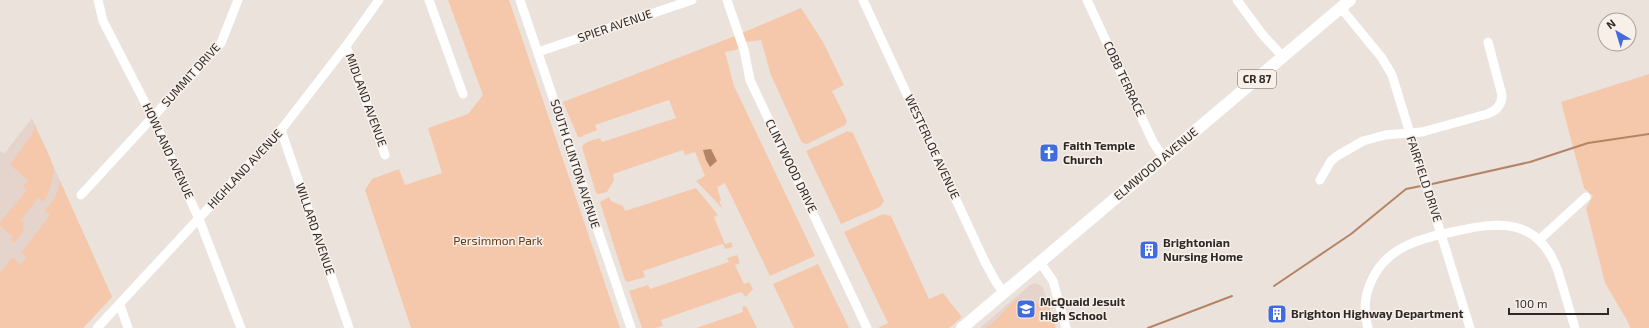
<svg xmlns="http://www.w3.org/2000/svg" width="1649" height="328" font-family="'Exo 2',sans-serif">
  <rect width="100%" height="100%" fill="#ebe2dc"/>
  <path fill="#e4d4cb" d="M32 118 112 297 83 328H0V151L4 154Z
    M1035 283 1043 287 1055 328H980L1030 285Z"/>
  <path fill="#f5c8ab" d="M448 0H509L620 328H411L365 190 372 179 399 169 405 185 442 173 428 128 468 114 483 95Z
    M801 8 823 42 844 85 832 91 847 121 845 125 807 144 803 143 801 141 771 75 761 40 746 42 742 33Z
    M735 36 739 47 736 50 725 52 734 86 815 256 770 276 725 183 717 187 721 200 719 201 723 209 696 181 705 176 695 152 685 155 683 150 613 174 614 180 607 192 599 194 596 193 582 147C585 141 594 140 600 138L602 142 676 118 669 100 595 125 597 130 580 137H578L563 102Z
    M1649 74V328H1630L1628 322 1605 283 1586 208 1593 196 1584 188 1561 102Z
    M35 125C40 138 49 152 53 166 55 175 49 195 43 202L38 198 21 220 25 224 22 229 24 230 14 243 11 240 13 237 0 226V222L27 190 23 187 28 180 10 165 32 134Z
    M848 131 853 133 884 201 880 207 841 224 806 151Z
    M60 181 112 297 83 328H0V273L12 257 20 264 26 257 21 253 50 215 45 211 56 196Z
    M696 188 718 215 714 217 725 244 731 242 733 247 725 249 723 244H722L643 271 645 277 628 282 625 280 600 202 609 197 611 201 623 206 625 211Z
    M883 214 891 216 929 299 943 293 962 317 949 328H878L888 323 844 232Z
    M737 255 740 263 735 265 744 284 749 282 753 289 746 297 741 292 661 320 663 326 655 328H642L629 291 648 285 650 289 729 262 727 258Z
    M818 264 849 328H794L773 284Z
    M1021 298 1032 305 1043 302 1048 303 1056 328H985C999 322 1010 300 1021 298Z
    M746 306 757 328H696L743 312 742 307Z"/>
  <path fill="#b48464" d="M711 149 717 161 710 167 706 160 703 150Z"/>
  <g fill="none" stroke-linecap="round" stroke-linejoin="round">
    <path stroke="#b48464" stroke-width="2" d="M1432 184 1530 162 1588 143 1649 134
      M1274 286 1351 234 1406 189 1421 186
      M1148 328 1232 296"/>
    <path stroke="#fff" stroke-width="9" d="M98 0 103 21 153 118 199 219 241 328
      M429 0 463 94
      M520 0 631 328
      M727 0 744 50 750 80 867 328
      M863 0 985 262 996 282 1004 293
      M1087 0 1153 142 1163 157
      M1237 0 1262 34 1283 57
      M1341 8 1382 58 1392 75 1470 328
      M346 46 385 155
      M538 52 692 0
      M281 130 349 328
      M1320 180 1331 161 1337 156 1363 141 1385 135 1422 132 1487 114C1496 111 1502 105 1502 95L1488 42
      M81 195 221 43 238 0
      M1539 240 1586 197
      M1040 262 1053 281 1066 328
      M120 305 128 328
      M97 328 281 130 346 46 379 0
      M1368 328C1358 294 1376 259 1408 245 1422 238 1437 235 1452 232 1499 221 1538 217 1558 271L1575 328"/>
    <path stroke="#fff" stroke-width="12" d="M962 328 1350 0"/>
  </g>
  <defs>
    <g id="church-square" transform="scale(1)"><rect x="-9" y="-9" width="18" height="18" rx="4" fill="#406cde" stroke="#f8efe9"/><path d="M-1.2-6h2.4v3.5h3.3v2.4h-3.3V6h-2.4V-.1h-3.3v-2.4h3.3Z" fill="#fff"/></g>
    <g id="building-square" transform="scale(1)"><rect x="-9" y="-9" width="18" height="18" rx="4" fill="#406cde" stroke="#f8efe9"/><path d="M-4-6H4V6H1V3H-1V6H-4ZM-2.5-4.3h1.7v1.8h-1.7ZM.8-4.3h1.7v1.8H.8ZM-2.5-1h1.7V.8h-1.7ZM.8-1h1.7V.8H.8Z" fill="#fff"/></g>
    <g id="school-square" transform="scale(1)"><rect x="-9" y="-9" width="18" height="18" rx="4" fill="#406cde" stroke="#f8efe9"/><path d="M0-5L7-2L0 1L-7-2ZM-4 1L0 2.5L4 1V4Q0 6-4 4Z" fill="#fff"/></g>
  </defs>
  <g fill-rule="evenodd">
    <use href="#church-square" x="1049" y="153"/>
    <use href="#building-square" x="1149" y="250"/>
    <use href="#school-square" x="1026" y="309"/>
    <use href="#building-square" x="1277" y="314"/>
  </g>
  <g text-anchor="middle" stroke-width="3" stroke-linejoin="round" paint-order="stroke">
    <rect fill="#f8efe9" stroke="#6a6461" stroke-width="1" x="1238" y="70" width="38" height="18" rx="3"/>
    <g font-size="11" font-weight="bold" fill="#2d2927">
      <text x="1257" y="83">CR 87</text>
    </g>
    <g font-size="12" fill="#2d2927" stroke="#f8efe9">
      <text transform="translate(615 26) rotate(-19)" y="4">SPIER AVENUE</text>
      <text transform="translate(191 75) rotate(-48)" y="4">SUMMIT DRIVE</text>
      <text transform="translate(1124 79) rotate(65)" y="4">COBB TERRACE</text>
      <text transform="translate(366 100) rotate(70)" y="4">MIDLAND AVENUE</text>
      <text transform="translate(932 147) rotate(65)" y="4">WESTERLOE AVENUE</text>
      <text transform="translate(168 151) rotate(65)" y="4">HOWLAND AVENUE</text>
      <text transform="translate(575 164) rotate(72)" y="4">SOUTH CLINTON AVENUE</text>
      <text transform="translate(1156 164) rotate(-40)" y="4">ELMWOOD AVENUE</text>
      <text transform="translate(791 166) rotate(64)" y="4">CLINTWOOD DRIVE</text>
      <text transform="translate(245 169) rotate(-47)" y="4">HIGHLAND AVENUE</text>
      <text transform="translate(1424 179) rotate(72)" y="4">FAIRFIELD DRIVE</text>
      <text transform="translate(315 229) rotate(71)" y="4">WILLARD AVENUE</text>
    </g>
    <g font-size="12" font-weight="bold" fill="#2d2927" stroke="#f8efe9" text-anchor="start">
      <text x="1063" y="150">Faith Temple<tspan x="1063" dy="14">Church</tspan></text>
      <text x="1163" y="247">Brightonian<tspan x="1163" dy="14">Nursing Home</tspan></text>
      <text x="1040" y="306">McQuaid Jesuit<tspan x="1040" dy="14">High School</tspan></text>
      <text x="1291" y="318">Brighton Highway Department</text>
    </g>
    <g font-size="12" fill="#663711" stroke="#f8efe9">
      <text x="498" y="245">Persimmon Park</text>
    </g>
  </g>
  <g transform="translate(1617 32) rotate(322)"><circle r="19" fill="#f8efe9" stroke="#a7a09b"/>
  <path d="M0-3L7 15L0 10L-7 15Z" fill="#406cde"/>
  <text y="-6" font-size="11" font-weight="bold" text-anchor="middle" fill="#2d2927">N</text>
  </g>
  <path d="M1509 308v6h99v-6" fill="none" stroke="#2d2927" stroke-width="2"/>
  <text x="1515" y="308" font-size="12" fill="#2d2927" stroke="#f8efe9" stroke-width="3" paint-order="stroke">100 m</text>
</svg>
